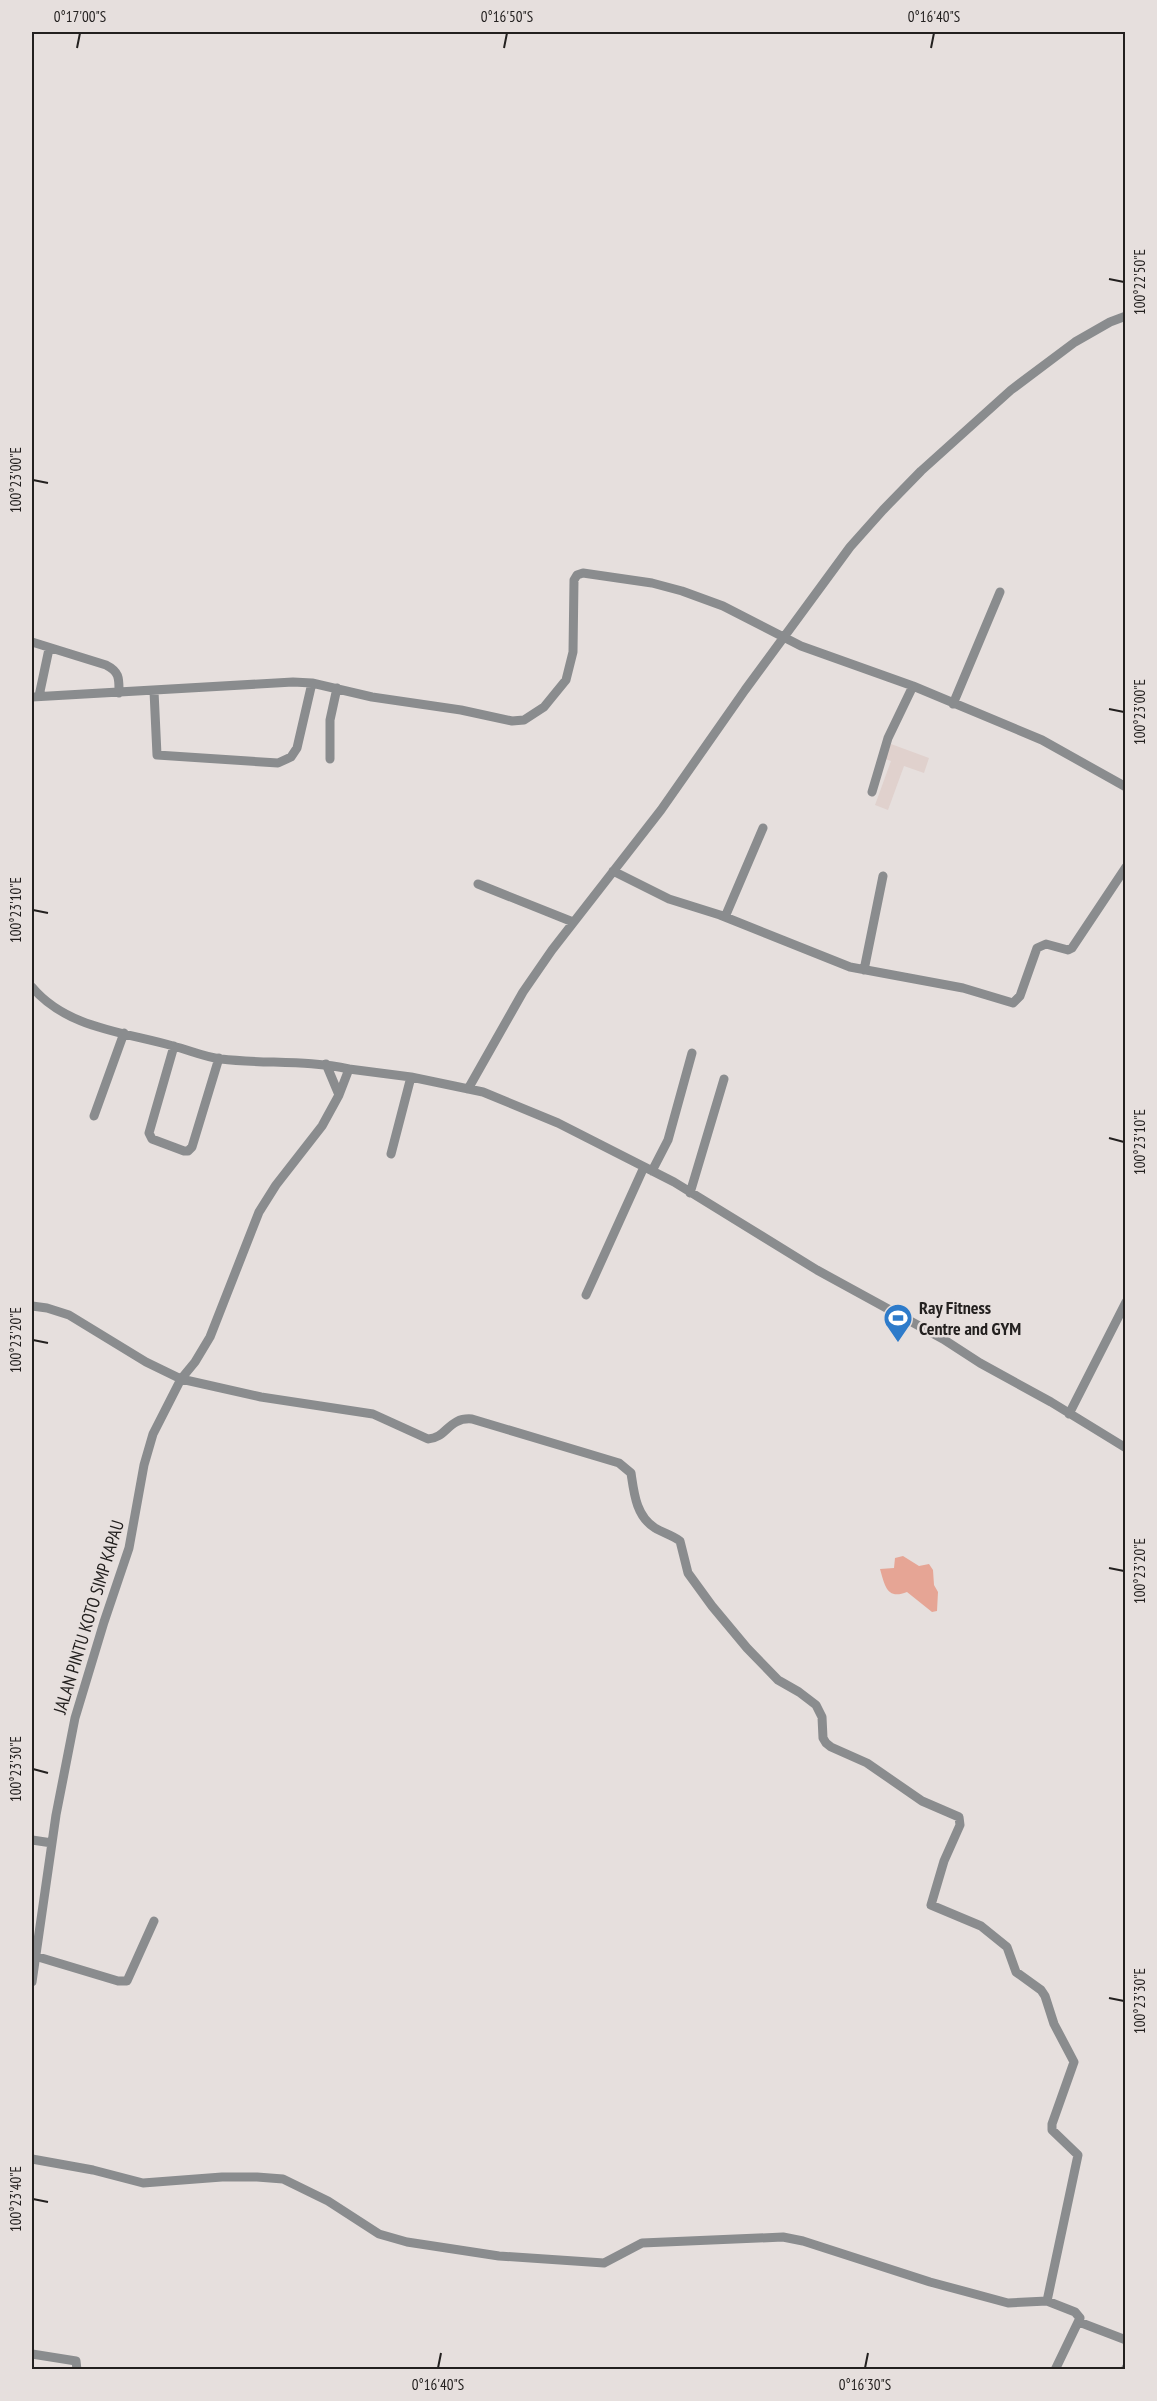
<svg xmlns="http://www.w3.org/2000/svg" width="1157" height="2401" font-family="'PT Sans Narrow',sans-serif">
  <rect width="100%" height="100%" fill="#e6dfdd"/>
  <path fill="#e0d1cd" d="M891 744 929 758 924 773 904 766 888 810 875 805 891 761 885 759Z"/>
  <path fill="#e6a595" d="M903 1556 919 1566 929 1564 933 1570 934 1585 938 1592 937 1611 932 1612 907 1592C887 1600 885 1586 880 1569L894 1568 895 1558Z"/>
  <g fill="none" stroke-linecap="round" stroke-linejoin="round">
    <path stroke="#8a8c8e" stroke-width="9" d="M32 642 106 665C120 672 119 679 119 693
      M154 691 157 755 278 763 291 757 297 748 312 683
      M39 696 49 649
      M32 697 293 682 312 683 372 697 461 710 512 721 524 720 544 707 566 680 573 652 574 580 577 575 583 573 652 583 682 591 723 606 801 646 913 686 1042 740 1126 787
      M953 704 1000 592
      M330 759V720L337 688
      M872 792 888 738 913 686
      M613 871 669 899 720 915 850 967 963 988 1013 1003 1020 996 1037 948 1046 944 1068 950 1072 948 1126 867
      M478 884 573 922
      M725 917 763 828
      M864 970 883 876
      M32 987C66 1028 124 1032 173 1046 189 1050 204 1057 221 1059 264 1064 307 1060 349 1069L339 1095 322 1126 276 1185 259 1212 210 1337 195 1362 181 1379 153 1434 144 1465 129 1548 104 1622 75 1718 56 1815 32 1982
      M174 1046 149 1133 152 1139 184 1151H188L192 1147 219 1058
      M326 1064 339 1095
      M349 1069 411 1077 483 1092 558 1123 674 1182 817 1270 943 1339 980 1363 1051 1402 1126 1448
      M468 1089 523 992 552 950 661 810 745 690 850 547 883 510 921 471 1011 390 1075 342 1110 322 1126 316
      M94 1116 124 1033
      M391 1154 411 1077
      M652 1171 668 1140 692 1053
      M690 1193 724 1079
      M586 1295 644 1167
      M32 1306 47 1308 69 1315 146 1362 181 1379 261 1397 373 1414 428 1439C447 1438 448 1417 472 1419L619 1463 631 1473C634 1493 636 1516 655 1528 663 1533 672 1535 680 1541L688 1573 712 1606 747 1648 778 1680 799 1692 816 1705 822 1717 823 1738 826 1743 831 1747 867 1763 922 1801 959 1817 960 1825 944 1861 931 1905 981 1926 1007 1947 1016 1972 1041 1990 1045 1996 1054 2024 1074 2062 1052 2124V2130L1078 2155 1047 2301 1008 2303 930 2282 803 2241 783 2237 642 2243 604 2263 499 2256 407 2242 379 2234 328 2201 283 2179 257 2177H222L143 2183 93 2170 32 2159
      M1069 1414 1126 1302
      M32 1840 52 1843
      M35 1956 118 1981H127L154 1921
      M1047 2301 1075 2312 1080 2318 1055 2370
      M1079 2322 1126 2340
      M32 2354 76 2361 77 2370
      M1125 2370 1126 2368"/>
  </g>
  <path fill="none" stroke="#23201f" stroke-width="2" d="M77 48 80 33M504 48 507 33M931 48 934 33M1109 279 1124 282M33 480 48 483M1109 709 1124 712M33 910 48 913M1109 1138 1124 1142M33 1340 48 1343M1109 1568 1124 1571M33 1769 48 1773M1109 1998 1124 2001M33 2199 48 2202M438 2368 441 2353M865 2368 868 2353"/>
  <defs>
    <g id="stadium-pin" transform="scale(1.5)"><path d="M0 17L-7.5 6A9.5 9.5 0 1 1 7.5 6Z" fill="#2e7bca" stroke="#e6dfdd"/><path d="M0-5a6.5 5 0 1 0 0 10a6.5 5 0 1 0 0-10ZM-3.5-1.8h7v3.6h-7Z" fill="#fff"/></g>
  </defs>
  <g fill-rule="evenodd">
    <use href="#stadium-pin" x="898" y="1318"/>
  </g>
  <g text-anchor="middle" stroke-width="5" stroke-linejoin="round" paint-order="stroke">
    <g font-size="18" font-weight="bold" fill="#23201f" stroke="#e6dfdd" text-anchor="start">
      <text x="919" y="1314">Ray Fitness<tspan x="919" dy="21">Centre and GYM</tspan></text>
    </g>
    <g font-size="18" fill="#23201f" stroke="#e6dfdd">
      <text transform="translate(89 1617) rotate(-73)" y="6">JALAN PINTU KOTO SIMP KAPAU</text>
    </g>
  </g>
  <rect width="1157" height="2401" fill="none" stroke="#e6dfdd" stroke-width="66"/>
  <rect x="33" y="33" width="1091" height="2335" fill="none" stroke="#23201f" stroke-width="2"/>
  <g font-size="15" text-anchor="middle" fill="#23201f">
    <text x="80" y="22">0°17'00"S</text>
    <text x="507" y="22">0°16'50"S</text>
    <text x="934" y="22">0°16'40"S</text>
    <text transform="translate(1140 282) rotate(-90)" y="5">100°22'50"E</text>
    <text transform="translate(16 480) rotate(-90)" y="5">100°23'00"E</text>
    <text transform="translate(1140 712) rotate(-90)" y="5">100°23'00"E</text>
    <text transform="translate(16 910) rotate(-90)" y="5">100°23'10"E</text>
    <text transform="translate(1140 1142) rotate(-90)" y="5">100°23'10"E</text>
    <text transform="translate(16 1340) rotate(-90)" y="5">100°23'20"E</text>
    <text transform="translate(1140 1571) rotate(-90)" y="5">100°23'20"E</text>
    <text transform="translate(16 1769) rotate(-90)" y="5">100°23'30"E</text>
    <text transform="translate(1140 2001) rotate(-90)" y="5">100°23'30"E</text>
    <text transform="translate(16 2199) rotate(-90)" y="5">100°23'40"E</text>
    <text x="438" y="2390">0°16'40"S</text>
    <text x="865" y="2390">0°16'30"S</text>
  </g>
</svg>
